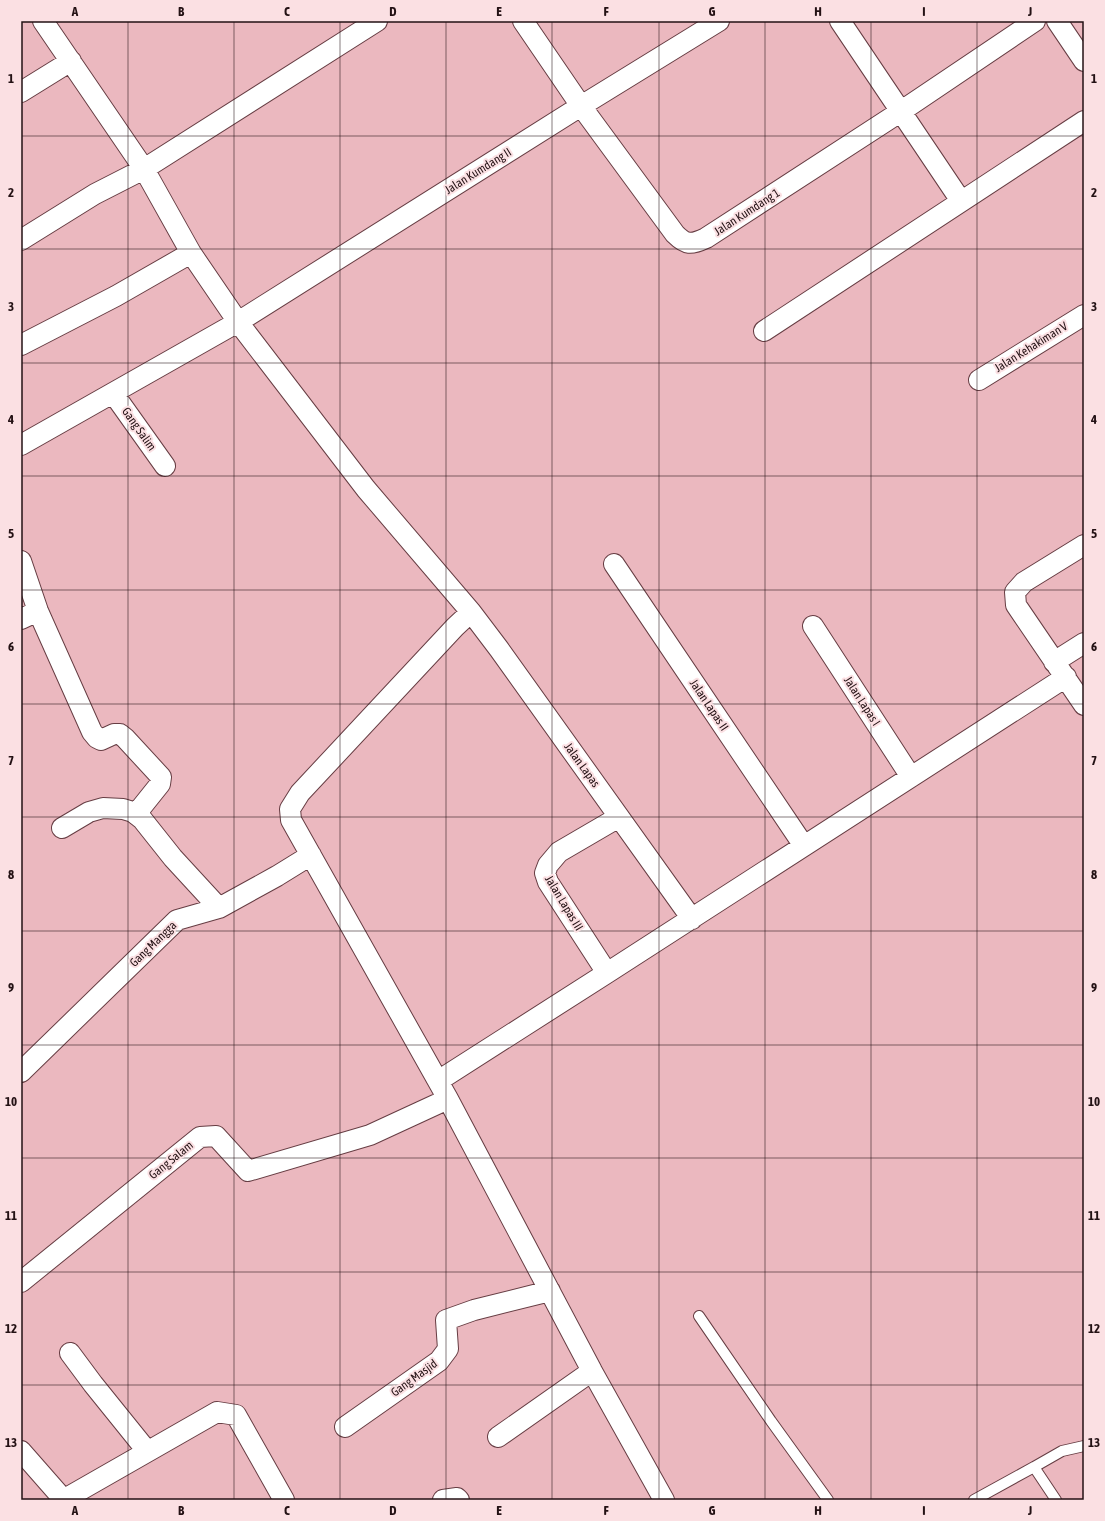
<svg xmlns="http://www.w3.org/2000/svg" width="1105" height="1521" font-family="'Asap Condensed',sans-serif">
  <rect width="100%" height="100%" fill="#ebb8bf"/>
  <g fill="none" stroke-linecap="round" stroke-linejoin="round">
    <g stroke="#663d43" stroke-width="12">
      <path id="service" d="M699 1316 771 1421 828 1500
        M1034 1467 1062 1451 1084 1446
        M974 1500 1034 1467 1056 1500"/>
    </g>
    <g stroke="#663d43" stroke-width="22">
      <path id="minor" d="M43 21 144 169 191 253 238 322 366 489 471 612 499 649 692 919
        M523 21 581 106 675 234C686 245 691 245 706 238L900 112 1035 21
        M840 21 961 201
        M1057 21 1084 61
        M21 92 71 61
        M21 240 95 194 144 169 377 21
        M764 331 1084 121
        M21 345 116 296 191 253
        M979 380 1084 315
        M113 393 165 466
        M21 445 238 322 581 106 719 21
        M1084 545 1024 582 1015 592 1016 605 1084 705
        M21 561 38 611 92 732 97 738 101 740 114 734H120L125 738 161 777 160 784 136 814
        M614 564 804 846
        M471 612 455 627 300 793 290 809 291 820 448 1099 592 1371 664 1500
        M21 619 38 611
        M813 626 911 777
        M1054 662 1084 643
        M62 828 89 812 103 808 123 809 133 812 142 819 173 858 219 908
        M607 973 548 882 545 873 548 865 559 852 619 817
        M21 1072 177 920 219 908 277 876 311 855
        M438 1081 607 973 1066 677
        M21 1282 200 1137 216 1136 248 1171 370 1135 448 1099
        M70 1353 93 1384 147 1451
        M345 1427 439 1361 448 1349 446 1320 474 1310 550 1291
        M498 1437 592 1371
        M21 1451 64 1500
        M63 1500 217 1412 236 1415 284 1500
        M443 1500 457 1498 459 1500"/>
    </g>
    <use href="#service" stroke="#fff" stroke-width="10"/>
    <use href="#minor" stroke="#fff" stroke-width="20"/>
  </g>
  <path fill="none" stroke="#231114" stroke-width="1" stroke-opacity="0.55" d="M128 21V1500M234 21V1500M340 21V1500M446 21V1500M552 21V1500M659 21V1500M765 21V1500M871 21V1500M977 21V1500M21 136H1084M21 249H1084M21 363H1084M21 476H1084M21 590H1084M21 704H1084M21 817H1084M21 931H1084M21 1045H1084M21 1158H1084M21 1272H1084M21 1385H1084"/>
  <g text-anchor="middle" stroke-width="4" stroke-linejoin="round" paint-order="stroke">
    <g font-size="12" fill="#231114" stroke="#fbe0e3">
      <text transform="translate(478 171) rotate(-32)" y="4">Jalan Kumdang II</text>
      <text transform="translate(747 212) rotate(-33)" y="4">Jalan Kumdang 1</text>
      <text transform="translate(1031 347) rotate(-32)" y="4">Jalan Kehakiman V</text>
      <text transform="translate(139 429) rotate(55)" y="4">Gang Salim</text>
      <text transform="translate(862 701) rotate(57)" y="4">Jalan Lapas I</text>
      <text transform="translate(709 705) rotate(56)" y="4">Jalan Lapas II</text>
      <text transform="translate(582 765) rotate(54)" y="4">Jalan Lapas</text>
      <text transform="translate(564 903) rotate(59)" y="4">Jalan Lapas III</text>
      <text transform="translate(153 944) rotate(-44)" y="4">Gang Mangga</text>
      <text transform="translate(171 1160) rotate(-39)" y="4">Gang Salam</text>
      <text transform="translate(414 1378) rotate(-36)" y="4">Gang Masjid</text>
    </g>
  </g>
  <rect width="1105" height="1521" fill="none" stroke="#fbe0e3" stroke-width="44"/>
  <rect x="22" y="22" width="1061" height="1477" fill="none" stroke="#231114" stroke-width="1.5"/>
  <g font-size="13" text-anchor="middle" font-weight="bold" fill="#231114">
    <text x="75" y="16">A</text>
    <text x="181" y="16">B</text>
    <text x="287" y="16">C</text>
    <text x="393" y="16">D</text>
    <text x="499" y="16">E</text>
    <text x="606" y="16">F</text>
    <text x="712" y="16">G</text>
    <text x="818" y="16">H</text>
    <text x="924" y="16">I</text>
    <text x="1030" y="16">J</text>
    <text x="11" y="83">1</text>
    <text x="1094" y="83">1</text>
    <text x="11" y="197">2</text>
    <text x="1094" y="197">2</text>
    <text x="11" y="311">3</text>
    <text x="1094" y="311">3</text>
    <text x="11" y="424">4</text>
    <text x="1094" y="424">4</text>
    <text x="11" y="538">5</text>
    <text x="1094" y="538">5</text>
    <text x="11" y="651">6</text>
    <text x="1094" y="651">6</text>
    <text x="11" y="765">7</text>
    <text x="1094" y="765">7</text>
    <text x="11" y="879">8</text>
    <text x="1094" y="879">8</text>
    <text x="11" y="992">9</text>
    <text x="1094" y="992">9</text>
    <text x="11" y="1106">10</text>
    <text x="1094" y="1106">10</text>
    <text x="11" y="1220">11</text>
    <text x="1094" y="1220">11</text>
    <text x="11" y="1333">12</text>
    <text x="1094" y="1333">12</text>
    <text x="11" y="1447">13</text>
    <text x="1094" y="1447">13</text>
    <text x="75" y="1515">A</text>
    <text x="181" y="1515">B</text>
    <text x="287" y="1515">C</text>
    <text x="393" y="1515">D</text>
    <text x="499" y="1515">E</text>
    <text x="606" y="1515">F</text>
    <text x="712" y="1515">G</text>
    <text x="818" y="1515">H</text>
    <text x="924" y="1515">I</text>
    <text x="1030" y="1515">J</text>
  </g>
</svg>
